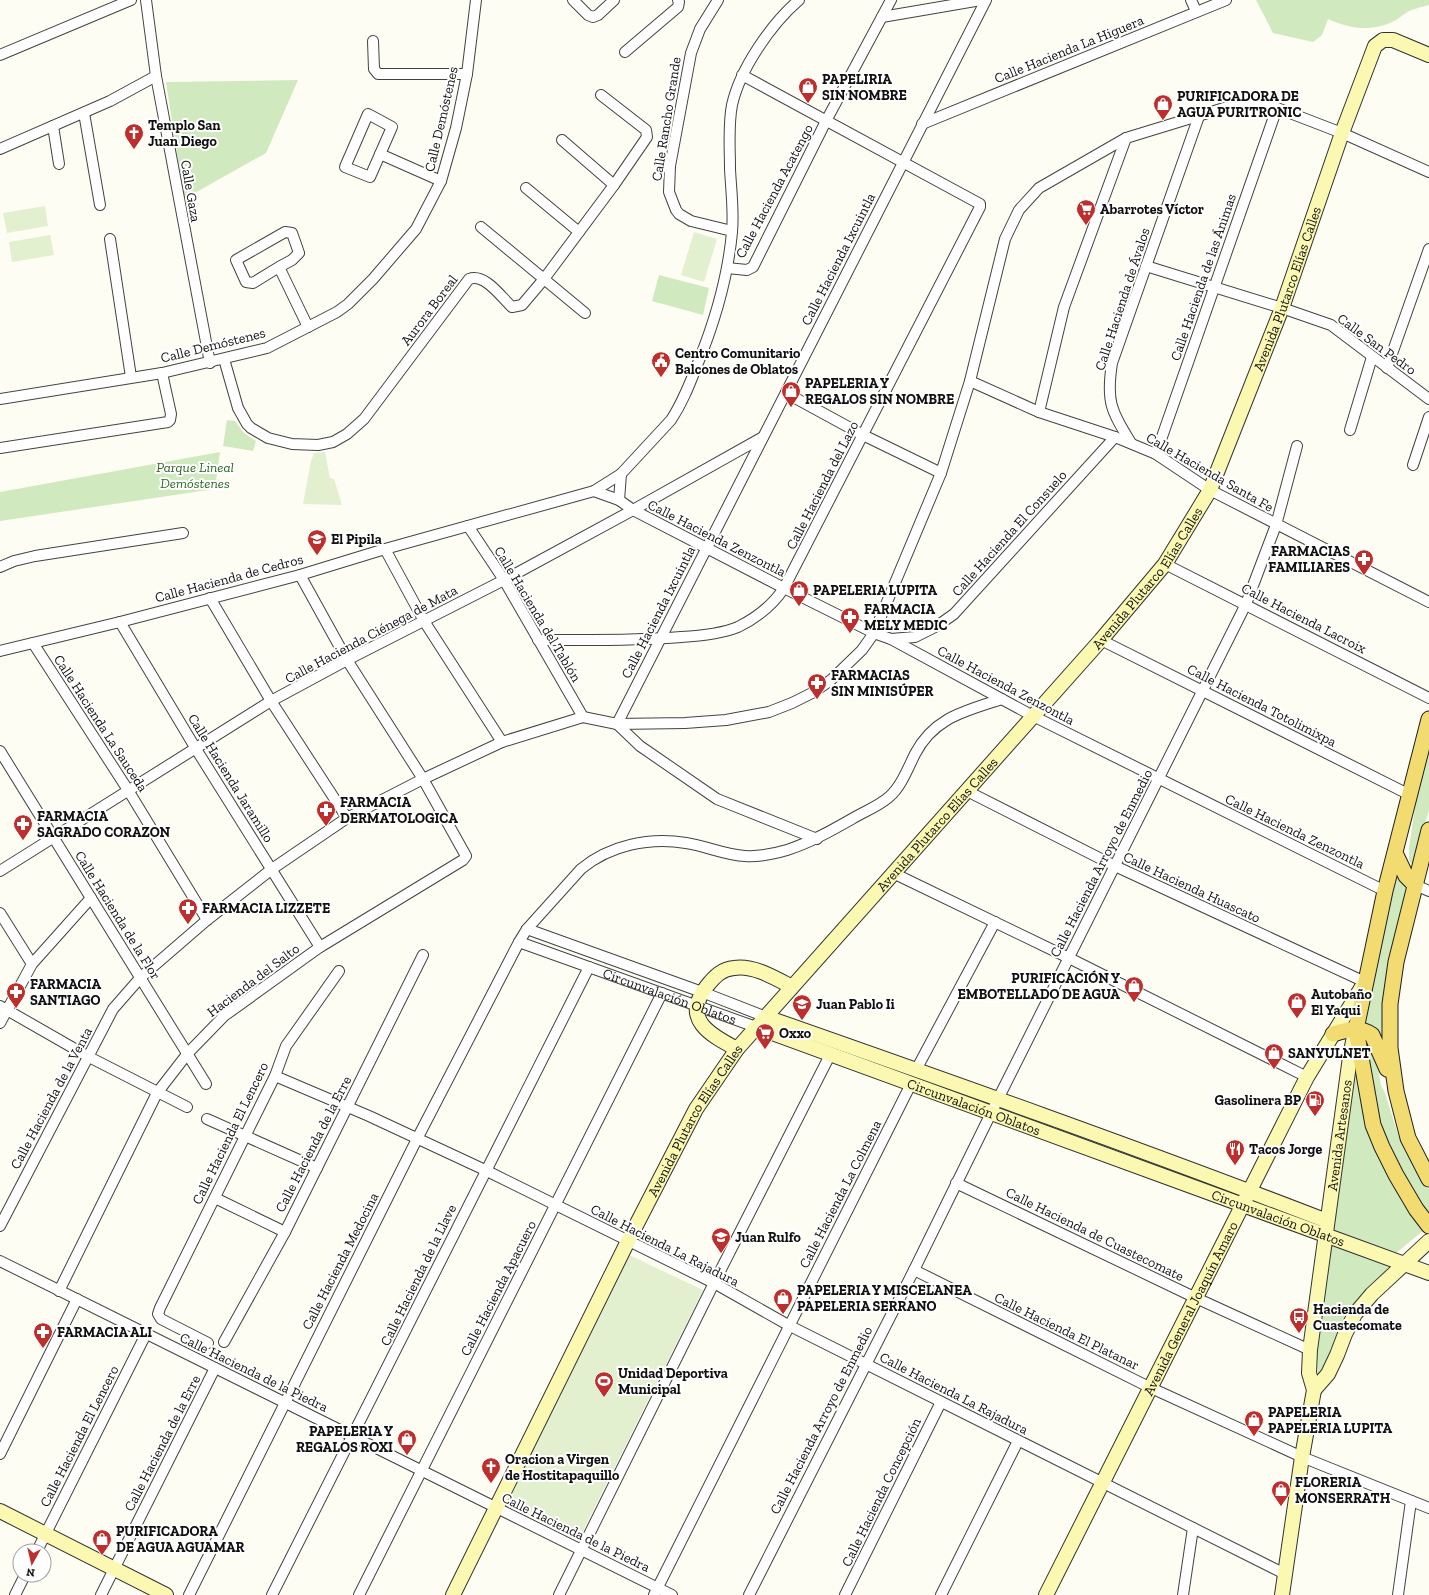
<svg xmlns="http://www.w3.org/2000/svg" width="1429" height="1595" font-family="'Zilla Slab',serif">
  <rect width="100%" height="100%" fill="#fefdf4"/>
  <path fill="#d1e9be" d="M1256 0H1429V5C1422 7 1412 9 1406 13 1401 16 1396 21 1390 23 1369 32 1348 28 1328 19L1322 35 1313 42 1273 33Z
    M298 80 266 153 184 199 166 82Z
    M659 275 709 288 703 315 652 301Z
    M227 420 235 421 244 433 256 441 253 451 223 446Z
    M220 452 215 489 0 521V492Z
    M1429 745V810L1413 866 1409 860V847L1418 789Z
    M1398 868 1409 885 1383 1043 1362 1023Z
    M1367 1038 1378 1067 1381 1086 1385 1093 1398 1135 1406 1153 1429 1189V1219L1412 1194 1375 1115 1367 1057Z
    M1353 1067 1382 1162 1402 1202 1424 1230 1395 1254 1333 1230Z
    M1330 1245 1390 1266 1364 1291 1346 1313 1329 1354 1324 1373 1318 1382 1317 1345Z"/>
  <path fill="#e3f0d0" d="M45 206 48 226 7 233 3 213Z
    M694 232 717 239 704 282 681 275Z
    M50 235 54 255 12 262 9 242Z
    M325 452 330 478 334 479 342 505 303 504 311 461 314 453Z
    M627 1254 703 1290 579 1539 507 1505Z"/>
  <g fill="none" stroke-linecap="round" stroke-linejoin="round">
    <g stroke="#434343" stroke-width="12">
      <g id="street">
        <path d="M146 0 156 76 210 363"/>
        <path d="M573 0 588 15 593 17 598 15 614 0"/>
        <path d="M718 0 700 29 691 53 670 166 669 192 676 210 679 214 691 221 732 231"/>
        <path d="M1191 0 1196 11"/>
        <path d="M882 17 981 0"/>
        <path d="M373 41 374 69 378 74H467"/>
        <path d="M625 52 678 7 679 2 678 0"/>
        <path d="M0 55 131 0"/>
        <path d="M84 113 100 205"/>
        <path d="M368 114 392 127 370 177 345 167Z"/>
        <path d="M922 124 1226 0"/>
        <path d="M53 126 59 164"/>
        <path d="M562 140 614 185"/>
        <path d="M0 149 110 101 156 76"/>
        <path d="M380 154 441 181"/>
        <path d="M526 188 579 232"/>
        <path d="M481 227 585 313"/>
        <path d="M110 239 131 377"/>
        <path d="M1146 266 1282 308 1331 325 1429 399"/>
        <path d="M279 267 253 283 246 282 236 260 285 232 292 233 299 253 292 260 279 267 308 327"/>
        <path d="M727 268 747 270 753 267 826 121 891 0"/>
        <path d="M224 359 238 408 247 424 251 428 268 438 292 444 318 445 333 442 347 434 364 419 469 279C485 273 501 297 512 307L522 305 544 279 614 185 647 137 646 130 601 95"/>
        <path d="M1387 368 1429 249"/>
        <path d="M970 381 1039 412 1115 437 1156 454 1210 490 1429 602"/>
        <path d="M786 393 863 435 941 473"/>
        <path d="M0 399 162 373 267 348 337 312 348 304 373 279 416 229 441 181 456 128 467 74 476 0"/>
        <path d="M1039 412 1064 307 1126 138"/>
        <path d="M1350 430 1372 357"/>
        <path d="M1131 443C1111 410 1106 402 1112 363L1199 116"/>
        <path d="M0 448 168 422 170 420 171 414 162 373"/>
        <path d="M1156 454 1277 108"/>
        <path d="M1413 465 1429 417"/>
        <path d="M594 491 619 500 633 510 784 588 874 633 891 639 1033 716 1385 891"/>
        <path d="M619 500 621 474"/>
        <path d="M468 526 504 580 583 717"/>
        <path d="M385 549 424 621 502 742"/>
        <path d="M1165 564 1429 698"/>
        <path d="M0 567 14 561 35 556 183 533"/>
        <path d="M210 598 271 701 347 818"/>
        <path d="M120 622 196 749 320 947"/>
        <path d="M891 639 915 637 937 626 954 614 1115 437"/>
        <path d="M538 640C586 640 634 641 681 637 699 636 721 634 738 627 756 618 773 605 784 588L980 207V204L742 75"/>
        <path d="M1101 640 1410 795"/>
        <path d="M33 643 128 790 207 920"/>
        <path d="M0 651 120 622 300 575 385 549 594 491 621 474 671 420C683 402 690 383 698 363 715 321 728 277 732 232 734 212 731 189 730 169 730 148 728 125 732 105 740 69 771 24 799 0"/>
        <path d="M0 751 206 1084"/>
        <path d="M967 791 1115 866 1365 982"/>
        <path d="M817 839 717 799 640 746 617 724 986 0"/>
        <path d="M0 871 271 701 347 660 504 580 633 510 763 437"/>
        <path d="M893 873 1069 958 1307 1077"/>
        <path d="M1415 885 1429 891"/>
        <path d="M0 913 32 964"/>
        <path d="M527 929 702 992 766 1017"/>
        <path id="s1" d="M519 942 756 1027"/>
        <path d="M0 1006 89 1057 187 1107"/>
        <path d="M0 1023 32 964 91 898"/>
        <path d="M916 1070 995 922"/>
        <path d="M275 1076 369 1116 485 1170 714 1283 790 1326 1285 1574"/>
        <path d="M207 1119 317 1168"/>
        <path d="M956 1183 1196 1298 1310 1350"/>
        <path d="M215 1198 285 1232"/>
        <path d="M0 1226 113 1009 141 977 207 920 272 869 347 818 423 779 502 742 583 717 617 724 685 723 726 720 769 712 792 703 812 693 831 680 862 650 874 633 941 473 970 381 1005 239 1019 210 1039 188 1126 138 1224 108 1241 105 1260 104 1277 108 1342 133 1429 172"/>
        <path d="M0 1261 672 1595"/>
        <path d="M914 1270 1149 1387 1302 1457 1429 1508"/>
        <path d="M59 1291 157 1093 188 1053 224 1016 320 947 463 860 466 856 423 779 347 660 300 575"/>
        <path d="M224 1342 285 1232 423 955"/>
        <path d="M208 1343 161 1319 158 1314 160 1308 275 1076 286 1046 339 971"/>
        <path d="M0 1454 77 1299"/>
        <path d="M37 1551 146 1334"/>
        <path d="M15 1595 25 1575"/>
        <path d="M101 1595 215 1368"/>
        <path d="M189 1595 417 1139 519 942 527 929 581 869C610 845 649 837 686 843 706 846 725 855 745 856 759 857 773 854 787 850 812 842 834 829 857 816 868 810 880 805 889 797 901 787 908 768 915 754 934 717 966 711 1002 699"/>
        <path d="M272 1595 589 967"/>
        <path d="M359 1595 662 993"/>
        <path d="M559 1595 714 1283 830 1055"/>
        <path d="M654 1595 911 1084"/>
        <path d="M749 1595 914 1270 998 1099 1246 604 1276 525 1297 446"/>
        <path d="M845 1595 941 1402"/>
        <path d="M941 1595 1018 1441"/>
        <path d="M1183 1595 1193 1528"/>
        <path d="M1398 1595 1411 1501"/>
      </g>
    </g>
    <g stroke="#323232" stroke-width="16">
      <g id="secondary">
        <path d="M766 1017C954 1083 1141 1149 1327 1221"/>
        <path id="s2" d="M756 1027 1429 1273"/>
        <path d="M737 1049C710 1035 681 1019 707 986 715 976 722 969 734 968 754 965 775 978 792 987"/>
        <path d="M1314 1390 1328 1374 1337 1355 1345 1334 1355 1314 1372 1294 1429 1241"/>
        <path d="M0 1511 166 1595"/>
        <path id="s3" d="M453 1595 628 1241 696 1109 737 1049 1101 640 1165 564 1210 490 1282 308 1342 133 1375 46 1383 40H1393L1429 55"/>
        <path id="s4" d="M1046 1595 1307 1077 1365 982"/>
        <path id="s5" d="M1282 1595 1302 1457 1314 1390 1309 1373 1310 1350 1350 1057 1355 1031"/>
      </g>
    </g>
    <g stroke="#212121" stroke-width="17">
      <path id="primary" d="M1429 719 1385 891 1356 1029 1373 1125 1382 1147 1396 1175 1416 1209 1429 1226
        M1429 830 1396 962 1390 1004V1048L1396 1091 1408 1138 1429 1179
        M1395 853 1406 876 1415 885
        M1333 1034C1347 1030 1359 1026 1372 1035L1387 1069"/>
    </g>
    <use href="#street" stroke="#fff" stroke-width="10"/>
    <use href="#secondary" stroke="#fbf8b2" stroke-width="14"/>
    <use href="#primary" stroke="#f2db70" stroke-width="15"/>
  </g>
  <defs>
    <g id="shop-pin" transform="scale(1)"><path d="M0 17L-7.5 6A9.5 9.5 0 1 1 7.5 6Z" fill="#bc2f2d" stroke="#fff"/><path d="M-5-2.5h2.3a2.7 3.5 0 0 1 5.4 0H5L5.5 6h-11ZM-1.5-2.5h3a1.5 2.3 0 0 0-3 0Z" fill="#fff"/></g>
    <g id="church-pin" transform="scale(1)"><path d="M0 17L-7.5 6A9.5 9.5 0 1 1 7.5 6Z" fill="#bc2f2d" stroke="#fff"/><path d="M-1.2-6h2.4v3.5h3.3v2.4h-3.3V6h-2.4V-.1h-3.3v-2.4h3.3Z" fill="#fff"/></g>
    <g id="supermarket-pin" transform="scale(1)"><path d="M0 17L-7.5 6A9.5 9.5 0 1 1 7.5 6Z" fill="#bc2f2d" stroke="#fff"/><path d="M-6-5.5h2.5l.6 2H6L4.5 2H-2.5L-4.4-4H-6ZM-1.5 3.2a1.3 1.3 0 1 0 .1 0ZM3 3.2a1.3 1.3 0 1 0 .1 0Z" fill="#fff"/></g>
    <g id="civic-pin" transform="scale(1)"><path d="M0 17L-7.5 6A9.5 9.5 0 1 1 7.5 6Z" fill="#bc2f2d" stroke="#fff"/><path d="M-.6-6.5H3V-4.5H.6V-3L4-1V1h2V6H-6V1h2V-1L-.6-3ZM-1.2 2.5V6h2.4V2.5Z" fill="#fff"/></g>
    <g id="school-pin" transform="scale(1)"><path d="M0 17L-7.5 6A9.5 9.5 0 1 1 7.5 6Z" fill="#bc2f2d" stroke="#fff"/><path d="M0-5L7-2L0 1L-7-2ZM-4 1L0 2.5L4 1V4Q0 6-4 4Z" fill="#fff"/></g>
    <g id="pharmacy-pin" transform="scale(1)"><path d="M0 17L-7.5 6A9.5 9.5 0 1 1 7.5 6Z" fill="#bc2f2d" stroke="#fff"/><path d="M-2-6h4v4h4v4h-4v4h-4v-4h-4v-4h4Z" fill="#fff"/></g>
    <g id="fuel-pin" transform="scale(1)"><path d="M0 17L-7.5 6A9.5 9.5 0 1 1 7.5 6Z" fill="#bc2f2d" stroke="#fff"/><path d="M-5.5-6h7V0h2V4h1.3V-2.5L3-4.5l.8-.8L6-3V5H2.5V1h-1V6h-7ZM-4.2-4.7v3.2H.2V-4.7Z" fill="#fff"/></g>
    <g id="restaurant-pin" transform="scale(1)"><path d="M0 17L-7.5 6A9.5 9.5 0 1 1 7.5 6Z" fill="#bc2f2d" stroke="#fff"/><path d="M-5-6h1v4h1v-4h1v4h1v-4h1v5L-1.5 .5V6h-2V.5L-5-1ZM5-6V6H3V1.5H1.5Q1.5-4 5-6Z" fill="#fff"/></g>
    <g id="bus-pin" transform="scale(1)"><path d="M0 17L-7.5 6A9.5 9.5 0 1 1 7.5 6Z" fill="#bc2f2d" stroke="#fff"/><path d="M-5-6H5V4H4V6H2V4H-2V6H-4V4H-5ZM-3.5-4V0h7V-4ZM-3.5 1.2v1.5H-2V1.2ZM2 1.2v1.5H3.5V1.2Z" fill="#fff"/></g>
    <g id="stadium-pin" transform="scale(1)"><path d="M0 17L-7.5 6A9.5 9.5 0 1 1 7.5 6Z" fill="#bc2f2d" stroke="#fff"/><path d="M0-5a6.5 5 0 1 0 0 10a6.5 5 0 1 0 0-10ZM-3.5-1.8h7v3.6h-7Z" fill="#fff"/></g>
  </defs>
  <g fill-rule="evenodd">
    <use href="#shop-pin" x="808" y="87"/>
    <use href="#shop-pin" x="1163" y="104"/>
    <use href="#church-pin" x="134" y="133"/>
    <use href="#supermarket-pin" x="1086" y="209"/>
    <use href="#civic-pin" x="661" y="361"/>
    <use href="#shop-pin" x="791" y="391"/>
    <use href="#school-pin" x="317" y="539"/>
    <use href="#pharmacy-pin" x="1364" y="559"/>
    <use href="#shop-pin" x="799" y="590"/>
    <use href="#pharmacy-pin" x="850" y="617"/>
    <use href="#pharmacy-pin" x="817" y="683"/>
    <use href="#pharmacy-pin" x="326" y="810"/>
    <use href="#pharmacy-pin" x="23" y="824"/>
    <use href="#pharmacy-pin" x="188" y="908"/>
    <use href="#shop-pin" x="1134" y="986"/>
    <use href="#pharmacy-pin" x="16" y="992"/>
    <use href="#shop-pin" x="1297" y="1002"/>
    <use href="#school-pin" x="802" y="1004"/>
    <use href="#supermarket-pin" x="765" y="1033"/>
    <use href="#shop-pin" x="1274" y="1053"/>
    <use href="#fuel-pin" x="1315" y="1100"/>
    <use href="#restaurant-pin" x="1235" y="1149"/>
    <use href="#school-pin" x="721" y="1237"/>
    <use href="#shop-pin" x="783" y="1298"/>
    <use href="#bus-pin" x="1299" y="1317"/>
    <use href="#pharmacy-pin" x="43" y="1332"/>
    <use href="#stadium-pin" x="604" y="1381"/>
    <use href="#shop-pin" x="1254" y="1420"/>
    <use href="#shop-pin" x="407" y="1439"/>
    <use href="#church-pin" x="491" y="1467"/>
    <use href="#shop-pin" x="1281" y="1490"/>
    <use href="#shop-pin" x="102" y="1539"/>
  </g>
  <g text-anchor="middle" stroke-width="4" stroke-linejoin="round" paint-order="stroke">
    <g font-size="14" fill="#101010" stroke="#fff">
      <text transform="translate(1069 49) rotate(-22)" y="5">Calle Hacienda La Higuera</text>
      <text transform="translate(441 119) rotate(-77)" y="5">Calle Demóstenes</text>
      <text transform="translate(666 119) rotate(-81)" y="5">Calle Rancho Grande</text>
      <text transform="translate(191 191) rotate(80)" y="5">Calle Gaza</text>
      <text transform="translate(774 191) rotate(-62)" y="5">Calle Hacienda Acatengo</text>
      <text transform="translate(838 259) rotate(-63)" y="5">Calle Hacienda Ixcuintla</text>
      <text transform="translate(1203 277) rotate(-71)" y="5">Calle Hacienda de las Ánimas</text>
      <text dy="5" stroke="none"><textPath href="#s3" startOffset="1565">Avenida Plutarco Elías Calles</textPath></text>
      <text transform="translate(1122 299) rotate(-72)" y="5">Calle Hacienda de Ávalos</text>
      <text transform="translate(429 310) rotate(-53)" y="5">Aurora Boreal</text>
      <text transform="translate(1377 344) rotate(36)" y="5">Calle San Pedro</text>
      <text transform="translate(213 345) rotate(-14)" y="5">Calle Demóstenes</text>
      <text transform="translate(1210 472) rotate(30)" y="5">Calle Hacienda Santa Fe</text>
      <text transform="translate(822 485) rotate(-63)" y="5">Calle Hacienda del Lazo</text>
      <text transform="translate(1009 533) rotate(-48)" y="5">Calle Hacienda El Consuelo</text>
      <text transform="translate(717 538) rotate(27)" y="5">Calle Hacienda Zenzontla</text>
      <text transform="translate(229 578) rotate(-15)" y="5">Calle Hacienda de Cedros</text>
      <text dy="5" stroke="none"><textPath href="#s3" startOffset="1241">Avenida Plutarco Elías Calles</textPath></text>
      <text transform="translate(658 612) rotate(-63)" y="5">Calle Hacienda Ixcuintla</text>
      <text transform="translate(538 614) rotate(59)" y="5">Calle Hacienda del Tablón</text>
      <text transform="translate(1304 618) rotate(27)" y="5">Calle Hacienda Lacroix</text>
      <text transform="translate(371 634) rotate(-28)" y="5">Calle Hacienda Ciénega de Mata</text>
      <text transform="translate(1006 685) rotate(28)" y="5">Calle Hacienda Zenzontla</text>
      <text transform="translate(1262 705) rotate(27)" y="5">Calle Hacienda Totolimixpa</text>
      <text transform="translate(101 723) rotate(57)" y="5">Calle Hacienda La Sauceda</text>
      <text transform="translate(231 778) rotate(58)" y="5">Calle Hacienda Jaramillo</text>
      <text dy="5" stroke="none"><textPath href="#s3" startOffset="917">Avenida Plutarco Elías Calles</textPath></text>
      <text transform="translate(1295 831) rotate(26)" y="5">Calle Hacienda Zenzontla</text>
      <text transform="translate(1101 863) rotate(-63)" y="5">Calle Hacienda Arroyo de Enmedio</text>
      <text transform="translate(1192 887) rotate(25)" y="5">Calle Hacienda Huascato</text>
      <text transform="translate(118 915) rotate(58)" y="5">Calle Hacienda de la Flor</text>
      <text transform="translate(253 980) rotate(-37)" y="5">Hacienda del Salto</text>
      <text dy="5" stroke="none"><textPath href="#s1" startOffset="160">Circunvalación Oblatos</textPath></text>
      <text transform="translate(51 1098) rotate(-62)" y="5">Calle Hacienda de la Venta</text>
      <text dy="5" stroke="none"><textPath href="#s2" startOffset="232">Circunvalación Oblatos</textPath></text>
      <text dy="5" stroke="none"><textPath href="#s3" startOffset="533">Avenida Plutarco Elías Calles</textPath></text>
      <text transform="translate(230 1133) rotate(-64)" y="5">Calle Hacienda El Lencero</text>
      <text dy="5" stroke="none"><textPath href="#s5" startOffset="465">Avenida Artesanos</textPath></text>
      <text transform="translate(313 1144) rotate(-63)" y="5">Calle Hacienda de la Erre</text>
      <text transform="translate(840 1194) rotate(-63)" y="5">Calle Hacienda La Colmena</text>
      <text dy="5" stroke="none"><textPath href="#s2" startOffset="556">Circunvalación Oblatos</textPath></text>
      <text transform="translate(1095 1234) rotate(26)" y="5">Calle Hacienda de Cuastecomate</text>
      <text transform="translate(665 1245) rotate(27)" y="5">Calle Hacienda La Rajadura</text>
      <text transform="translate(340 1261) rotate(-63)" y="5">Calle Hacienda Medocina</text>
      <text transform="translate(418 1275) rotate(-64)" y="5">Calle Hacienda de la Llave</text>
      <text transform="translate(498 1288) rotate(-63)" y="5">Calle Hacienda Apacuero</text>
      <text dy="5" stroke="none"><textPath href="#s4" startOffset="321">Avenida General Joaquín Amaro</textPath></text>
      <text transform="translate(1067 1331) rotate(26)" y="5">Calle Hacienda El Platanar</text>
      <text transform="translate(254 1372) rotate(26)" y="5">Calle Hacienda de la Piedra</text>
      <text transform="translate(954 1393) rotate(27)" y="5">Calle Hacienda La Rajadura</text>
      <text transform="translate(821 1420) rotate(-63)" y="5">Calle Hacienda Arroyo de Enmedio</text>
      <text transform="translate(79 1436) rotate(-63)" y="5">Calle Hacienda El Lencero</text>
      <text transform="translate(162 1443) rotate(-63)" y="5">Calle Hacienda de la Erre</text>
      <text transform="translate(881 1492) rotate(-64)" y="5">Calle Hacienda Concepción</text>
      <text transform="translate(576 1532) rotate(26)" y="5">Calle Hacienda de la Piedra</text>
    </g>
    <g font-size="14" font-weight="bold" fill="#101010" stroke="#fff" text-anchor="start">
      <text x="822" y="84">PAPELIRIA<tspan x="822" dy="16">SIN NOMBRE</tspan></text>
      <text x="1177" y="101">PURIFICADORA DE<tspan x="1177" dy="16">AGUA PURITRONIC</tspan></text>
      <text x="148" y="130">Templo San<tspan x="148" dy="16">Juan Diego</tspan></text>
      <text x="1100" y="214">Abarrotes Víctor</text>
      <text x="675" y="358">Centro Comunitario<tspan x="675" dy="16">Balcones de Oblatos</tspan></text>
      <text x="805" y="388">PAPELERIA Y<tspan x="805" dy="16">REGALOS SIN NOMBRE</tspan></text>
      <text x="331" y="544">El Pipila</text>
      <text x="1350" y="556" text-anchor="end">FARMACIAS<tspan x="1350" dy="16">FAMILIARES</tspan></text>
      <text x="813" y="595">PAPELERIA LUPITA</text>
      <text x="864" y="614">FARMACIA<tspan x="864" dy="16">MELY MEDIC</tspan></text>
      <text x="831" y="680">FARMACIAS<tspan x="831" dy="16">SIN MINISÚPER</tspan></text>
      <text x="340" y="807">FARMACIA<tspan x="340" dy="16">DERMATOLOGICA</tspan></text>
      <text x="37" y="821">FARMACIA<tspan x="37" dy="16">SAGRADO CORAZON</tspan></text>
      <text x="202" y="913">FARMACIA LIZZETE</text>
      <text x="1120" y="983" text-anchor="end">PURIFICACIÓN Y<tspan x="1120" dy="16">EMBOTELLADO DE AGUA</tspan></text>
      <text x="30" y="989">FARMACIA<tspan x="30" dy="16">SANTIAGO</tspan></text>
      <text x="1311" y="999">Autobaño<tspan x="1311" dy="16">El Yaqui</tspan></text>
      <text x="816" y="1009">Juan Pablo Ii</text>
      <text x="779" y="1038">Oxxo</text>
      <text x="1288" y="1058">SANYULNET</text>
      <text x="1301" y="1105" text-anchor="end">Gasolinera BP</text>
      <text x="1249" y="1154">Tacos Jorge</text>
      <text x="735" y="1242">Juan Rulfo</text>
      <text x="797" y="1295">PAPELERIA Y MISCELANEA<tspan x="797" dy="16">PAPELERIA SERRANO</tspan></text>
      <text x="1313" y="1314">Hacienda de<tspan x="1313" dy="16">Cuastecomate</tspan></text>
      <text x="57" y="1337">FARMACIA ALI</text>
      <text x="618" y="1378">Unidad Deportiva<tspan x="618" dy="16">Municipal</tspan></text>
      <text x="1268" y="1417">PAPELERIA<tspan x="1268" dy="16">PAPELERIA LUPITA</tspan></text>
      <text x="393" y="1436" text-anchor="end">PAPELERIA Y<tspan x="393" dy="16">REGALOS ROXI</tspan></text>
      <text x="505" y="1464">Oracion a Virgen<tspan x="505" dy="16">de Hostitapaquillo</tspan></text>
      <text x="1295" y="1487">FLORERIA<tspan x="1295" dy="16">MONSERRATH</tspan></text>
      <text x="116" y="1536">PURIFICADORA<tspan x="116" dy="16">DE AGUA AGUAMAR</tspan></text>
    </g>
    <g font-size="14" font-style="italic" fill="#2c6722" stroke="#fff">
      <text x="195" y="472">Parque Lineal<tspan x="195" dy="16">Demóstenes</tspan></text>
    </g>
  </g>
  <g transform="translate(32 1563) rotate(188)"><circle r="19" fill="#ffffff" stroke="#9f9f9f"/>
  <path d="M0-3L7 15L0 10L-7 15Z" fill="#bc2f2d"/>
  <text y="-6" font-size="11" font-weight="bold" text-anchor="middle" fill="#101010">N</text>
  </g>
</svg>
